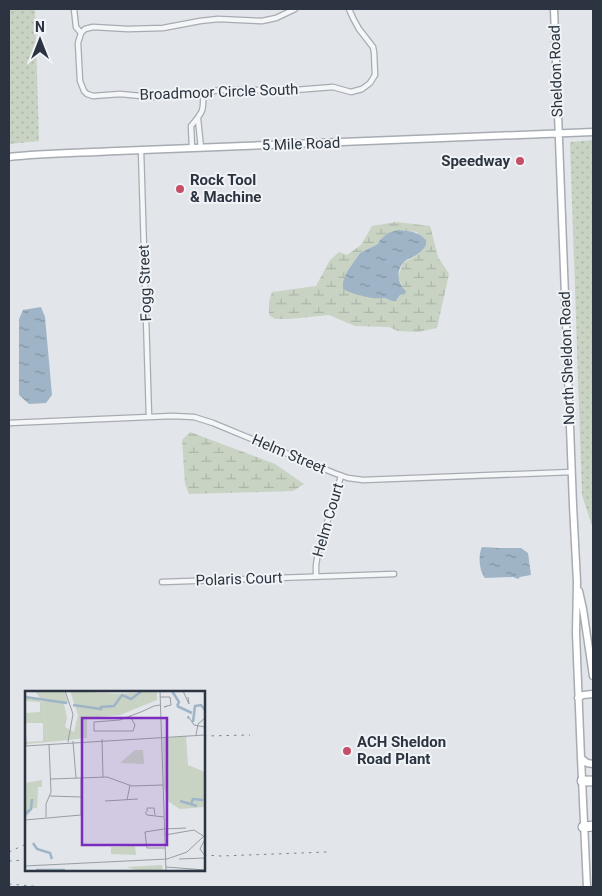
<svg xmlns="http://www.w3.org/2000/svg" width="602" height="896" font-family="Roboto,sans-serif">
  <defs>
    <pattern id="grass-dots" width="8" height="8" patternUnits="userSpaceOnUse" patternTransform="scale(1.25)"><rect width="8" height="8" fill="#c8d3c3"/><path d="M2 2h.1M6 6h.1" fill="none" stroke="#acb6a9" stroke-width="1.8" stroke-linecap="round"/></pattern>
    <pattern id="wetland-marsh" width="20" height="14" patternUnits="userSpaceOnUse" patternTransform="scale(1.25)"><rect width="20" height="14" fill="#c8d3c3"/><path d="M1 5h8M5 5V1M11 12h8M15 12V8" fill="none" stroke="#acb6a9"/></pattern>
    <pattern id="water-ripples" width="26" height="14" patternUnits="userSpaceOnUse" patternTransform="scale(1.25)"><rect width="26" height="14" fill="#9fb5c7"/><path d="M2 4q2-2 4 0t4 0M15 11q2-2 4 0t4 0" fill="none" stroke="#8294a3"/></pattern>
  </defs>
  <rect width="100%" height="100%" fill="#e2e5e9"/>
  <path fill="url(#grass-dots)" d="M9 9H35L39 141 9 144Z
    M593 140V529L582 495 570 142Z"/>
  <path fill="url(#wetland-marsh)" fill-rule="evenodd" d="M396 222 430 226 438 257 449 274 437 328 418 332 398 331 389 327 355 326 329 315 289 319H275L269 315V302L272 292 316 286 330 260 339 252 347 255 361 245 372 226ZM398 230 417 232 426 245 419 254 403 263 398 277 403 288 406 292 400 295 398 299H383L355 260 360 253 379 244Z
    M190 432 275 464 304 484 293 491 189 494 185 484 182 440Z"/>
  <path fill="url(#water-ripples)" d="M398 230C409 231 418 231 426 240V245C424 248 421 252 418 254 414 257 408 258 404 262 395 271 398 284 406 291L405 294 400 295 396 301H392C386 297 379 299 372 298 362 296 352 294 343 289V282L347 272 360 253 378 244 380 240 388 233Z
    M41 307 45 317 52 395 46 403 29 404 19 395V319L23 310Z
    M482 547 499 548H521L528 553 531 575 520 577 518 579 513 577 485 578C479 571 478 555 482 547Z"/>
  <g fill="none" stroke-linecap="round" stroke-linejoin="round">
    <g stroke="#a7acb3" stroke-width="7">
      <path id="street" d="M74 9 76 27 81 33
        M295 9 276 18 262 21 218 19 200 21 163 28 128 29 93 27 85 29 81 33 78 43 80 81 84 91 87 94 93 96 120 94 152 97 173 96 222 90H295L333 87 351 92 362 89 370 83 375 75 374 52 373 47 359 29 353 18 349 9
        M198 119 201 148
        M192 148 191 126C203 112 204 111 203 92
        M141 150 149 417
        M9 423 172 416 194 417 213 423 334 473 348 478 363 480 572 472
        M316 577V565L318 553 341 476
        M162 582 394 574"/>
    </g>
    <g stroke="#a7acb3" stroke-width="9">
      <path id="secondary" d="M554 9 573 505 577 582 576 633 581 758 587 887
        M9 157C45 153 81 153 117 151L593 132
        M579 591 583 609 593 676
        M578 698 583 695 593 694
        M581 758 587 763 593 764"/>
    </g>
    <g stroke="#8a949f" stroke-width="11">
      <path id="highway" d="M582 781H593
        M583 827 593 826"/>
    </g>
    <use href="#street" stroke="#f4f6f8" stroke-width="4.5"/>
    <use href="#secondary" stroke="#fff" stroke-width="6"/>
    <use href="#highway" stroke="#fff" stroke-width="9"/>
    <path stroke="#7c8692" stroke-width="1" stroke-dasharray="2.5 5" stroke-linecap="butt" d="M204 736 250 735
      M9 852 26 844
      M204 855 221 856 327 852
      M9 861 26 860
      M9 884 43 887"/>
  </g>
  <g fill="#c74e69" stroke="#f1f4f7" stroke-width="2">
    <circle cx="520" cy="161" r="5"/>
    <circle cx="180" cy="189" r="5"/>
    <circle cx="347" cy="751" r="5"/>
  </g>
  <g text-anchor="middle" stroke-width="4" stroke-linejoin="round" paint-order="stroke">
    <g font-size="15" fill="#2b3440" stroke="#f1f4f7">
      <text transform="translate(556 71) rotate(-92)" y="5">Sheldon Road</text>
      <text transform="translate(219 92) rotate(-2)" y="5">Broadmoor Circle South</text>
      <text transform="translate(301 144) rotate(-2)" y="5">5 Mile Road</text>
      <text transform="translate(145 283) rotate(-92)" y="5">Fogg Street</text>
      <text transform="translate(567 358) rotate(-92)" y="5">North Sheldon Road</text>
      <text transform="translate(289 454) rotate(23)" y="5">Helm Street</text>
      <text transform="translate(328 520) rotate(-74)" y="5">Helm Court</text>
      <text transform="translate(239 579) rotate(-2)" y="5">Polaris Court</text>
    </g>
    <g font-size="15" font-weight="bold" fill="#2b3440" stroke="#f1f4f7" text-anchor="start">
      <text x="510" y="166" text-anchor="end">Speedway</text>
      <text x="190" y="185">Rock Tool<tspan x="190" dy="17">&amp; Machine</tspan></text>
      <text x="357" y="747">ACH Sheldon<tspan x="357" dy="17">Road Plant</tspan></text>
    </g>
  </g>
  <g transform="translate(25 691)">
    <rect width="180" height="180" fill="#e2e5e9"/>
    <path d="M10 0H39L43 12 39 13 42 27 40 36 49 41 53 24 45 0 96 3 132 0V9L95 24 62 27V47L23 51 18 11ZM161 45 163 74 180 81V116L155 118 144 111 139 97 138 47ZM137 174 138 180H114L102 176Z" fill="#c8d3c3"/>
    <path d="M0 4 18 11 23 51 1 53V51L18 50V32H0V22L15 21V11L0 10ZM17 89V96H13L12 117H8L0 128V92Z" fill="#c8d3c3"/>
    <path d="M110 59H118L119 73 95 72Z" fill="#c8d3c3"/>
    <path d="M110 155 111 164 86 163V156Z" fill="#c8d3c3"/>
    <path fill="none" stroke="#9fb5c7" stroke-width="2.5" d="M147 0 154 11 152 15M0 6 42 12M48 14 76 18V16L89 15 97 4 106 8 117 0M152 15 167 22M168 31 170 15 176 14 180 19M155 110 172 115M166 113 168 108 178 109M0 123 6 118 7 108M8 152 12 158 25 162 27 168M11 179H40"/>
    <path fill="none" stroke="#999ea5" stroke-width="1" d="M40 0 48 23 43 51M135 0 141 180M158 0 164 13 163 6M135 6H145L146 14 139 16 142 15M105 25 110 34 108 40H69V31L95 29 105 25 116 21 129 15 135 14M0 28 1 55M163 28V25L169 34 180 36M171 44 173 33 180 27M77 48 78 86M48 50 51 87M0 55 180 44M26 88 82 86 107 95 138 94M25 105 56 106M102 109 105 94M80 110 113 108M120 121 122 124 139 126M122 121V117H129L130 124M21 126V113L26 101 24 53M0 129 56 124V87M139 138 120 141 121 150 122 157H140M139 138 161 137M140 144 169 139 180 146M179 150 175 158 180 165M154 168 180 167M0 175 142 168 162 161 180 144M141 176 180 179"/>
    <path fill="#7b2cbf" fill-opacity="0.15" stroke="#7b2cbf" stroke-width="2.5" d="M57 27H142V154H57Z"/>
    <rect width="180" height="180" fill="none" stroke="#2b3440" stroke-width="2.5"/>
  </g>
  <rect width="602" height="896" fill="none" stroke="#2b3440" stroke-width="20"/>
  <g transform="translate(40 40)" stroke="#f1f4f7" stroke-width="4" paint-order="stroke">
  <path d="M0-4L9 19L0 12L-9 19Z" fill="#2b3440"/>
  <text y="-8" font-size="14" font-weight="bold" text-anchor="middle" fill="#2b3440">N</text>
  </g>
</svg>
